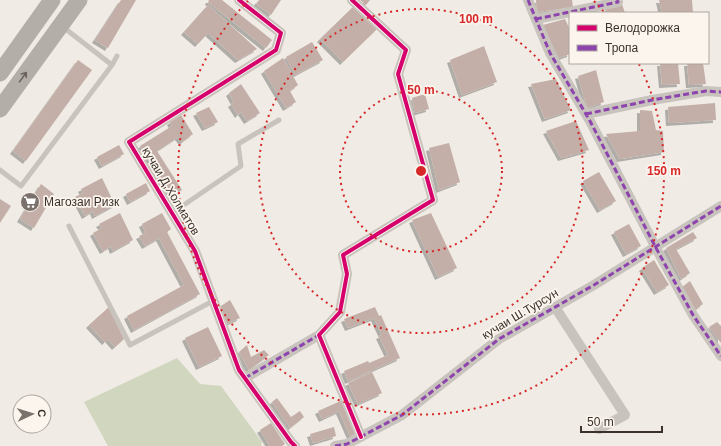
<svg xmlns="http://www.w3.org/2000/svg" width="721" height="446" font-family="Arial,sans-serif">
  <defs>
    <filter id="shadow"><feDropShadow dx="-3" dy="3" stdDeviation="0" flood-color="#0004"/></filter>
  </defs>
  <rect width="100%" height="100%" fill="#f0ebe5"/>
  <path fill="#d1d6bf" d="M177 358 200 384 221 386 262 442 261 446H108L84 402Z"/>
  <path fill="#c3afa7" filter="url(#shadow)" d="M121 0H136L108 48 95 40Z
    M209 0H222L272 40 266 48 208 2Z
    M259 0H281L271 15 256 4Z
    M360 0H370L366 5Z
    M536 0H572L573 7 537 12Z
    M659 0H692L693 13H662Z
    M622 4 625 13H606L605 9Z
    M208 5 257 49 238 60 208 33 198 44 184 32Z
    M354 6 377 29 343 62 320 39Z
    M565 19 570 30V54L559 58 543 25Z
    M312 42 323 60 295 75 286 57Z
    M484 46 497 82 462 95 450 60Z
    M283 58 298 85 290 91 296 102 286 108 264 71Z
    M78 60 92 70 26 161 13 151Z
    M660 63H678L680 84 662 85Z
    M687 63H703L706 84 689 85Z
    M596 70 604 102 587 108 578 76Z
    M556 79 571 110 545 119 531 84Z
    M241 84 260 113 247 121 241 112 238 115 231 104 234 102 229 93Z
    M425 94 429 109 415 113 412 98Z
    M715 103 716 120 669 123 668 107Z
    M209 107 218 122 205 128 196 113Z
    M640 110 652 111 656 130 663 131 664 152 620 159 606 134 640 131Z
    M181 115 193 134 182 142 178 137 157 151 182 190 172 197 140 146 172 126 170 122Z
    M576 121 589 150 561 158 546 131Z
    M449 143 460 182 439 190 429 148Z
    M119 145 124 154 102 166 97 157Z
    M599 172 616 201 600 210 583 181Z
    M102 178 115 205 95 216 93 211 85 216 75 197 83 193 81 189Z
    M146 183 150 191 130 202 126 194Z
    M41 184 54 194 34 228 20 219Z
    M0 199 11 206 0 223Z
    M120 213 133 240 113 251 111 246 103 251 93 233 102 228 99 224Z
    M162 213 171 229 167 232 200 294 134 330 127 316 184 285 159 238 145 246 139 236 146 233 142 224Z
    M431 213 457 268 438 277 412 220Z
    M629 224 641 246 626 254 614 232Z
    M693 232 697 238 676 249 690 273 681 279 666 248Z
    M654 260 669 285 657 292 642 268Z
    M690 281 703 304 695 310 682 287Z
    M230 300 240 318 227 324 221 306Z
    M109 307 124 339 115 347 108 339 105 342 89 325Z
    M375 307 379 316 381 315 400 358 348 381 344 371 368 361 369 363 388 355 379 336 382 335 374 318 348 328 344 319Z
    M717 322 721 326V343L709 327Z
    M208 327 222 356 199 367 185 338Z
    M247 345 251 357 264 350 269 355 249 370 239 352Z
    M372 372 382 393 358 404 348 383Z
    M277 398 291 417 300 411 304 417 290 428 272 402Z
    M343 400 358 433 350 436 339 411 322 419 318 411Z
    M271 423 285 444 282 446H270L260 430Z
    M334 427 336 436 313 443 310 434Z"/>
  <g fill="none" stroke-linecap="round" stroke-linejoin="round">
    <path stroke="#c9c3be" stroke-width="5" d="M63 27 112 65 117 56
      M0 170 21 186 112 65
      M172 213 241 166 238 144 279 120
      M69 226 130 345 213 301"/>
    <path stroke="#c9c3be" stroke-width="10" d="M239 0 281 33 276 50 129 142 195 251 239 370 291 442 295 446
      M352 0 406 50 398 74 433 200 343 255 347 274 340 312 319 335 361 437
      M528 0 550 53 590 121 656 248 693 315 721 356
      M536 19 618 2 617 0
      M586 114 652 100 706 91 721 92
      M555 307 625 415 599 429
      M245 378 319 335
      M335 446 347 444 402 415 499 339 594 285 721 206"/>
    <path stroke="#b4aea8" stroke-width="17" d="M0 73 52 0
      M0 109 79 0"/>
    <path stroke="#8e44ad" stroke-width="3" stroke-dasharray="6 3" stroke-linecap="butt" d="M528 0 550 53 590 121 656 248 693 315 721 356
      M536 19 618 2 617 0
      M586 114 652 100 706 91 721 92
      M245 378 319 335
      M335 446 347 444 402 415 499 339 594 285 721 206"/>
    <g stroke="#fbf5ee" stroke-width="6">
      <path id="cycleway" d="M239 0 281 33 276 50 129 142 195 251 239 370 291 442 295 446
        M352 0 406 50 398 74 433 200 343 255 347 274 340 312 319 335 361 437"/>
    </g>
    <use href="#cycleway" stroke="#d6006c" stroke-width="4"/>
  </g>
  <defs><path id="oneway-shaft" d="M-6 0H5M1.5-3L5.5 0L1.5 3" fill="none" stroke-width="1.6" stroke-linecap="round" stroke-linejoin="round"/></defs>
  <use stroke="#6b625d" href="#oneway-shaft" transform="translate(23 77) rotate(-54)"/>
  <g fill="none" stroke="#d62828" stroke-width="2" stroke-dasharray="2 4">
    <circle cx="421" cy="171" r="81"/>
    <circle cx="421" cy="171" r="162"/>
    <path d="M594 1A243 243 0 0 1 604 12M639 64A243 243 0 1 1 248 1"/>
  </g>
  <defs>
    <g id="supermarket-disc" transform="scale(1)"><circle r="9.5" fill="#7a716c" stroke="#fbf5ee"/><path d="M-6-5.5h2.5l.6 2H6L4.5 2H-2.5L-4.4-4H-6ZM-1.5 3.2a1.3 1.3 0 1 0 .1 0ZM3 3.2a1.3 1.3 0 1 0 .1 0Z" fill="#fff"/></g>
  </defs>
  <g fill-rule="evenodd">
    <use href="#supermarket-disc" x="30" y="202"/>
  </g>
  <g text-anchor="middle" stroke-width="3.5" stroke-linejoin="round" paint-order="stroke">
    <g font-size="12" fill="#3b302b" stroke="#fbf5ee">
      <text transform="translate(171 191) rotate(59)" y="4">кучаи Д,Холматов</text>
      <text transform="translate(520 314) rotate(-31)" y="4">кучаи Ш.Турсун</text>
    </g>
    <g font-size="12" fill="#3b302b" stroke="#fbf5ee" text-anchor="start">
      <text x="44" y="206">Магозаи Ризк</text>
    </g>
  </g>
  <circle cx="421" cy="171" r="6" fill="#d62828" stroke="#fbf5ee" stroke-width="2"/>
  <g font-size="12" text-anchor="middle" font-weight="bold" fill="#d62828" stroke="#fbf5ee" stroke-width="3.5" stroke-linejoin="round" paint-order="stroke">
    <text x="476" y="23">100 m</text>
    <text x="421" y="94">50 m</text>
    <text x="664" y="175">150 m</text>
  </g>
  <rect x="569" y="12" width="140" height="52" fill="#fbf5ee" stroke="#aea6a0"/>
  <rect x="577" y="25" width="20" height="6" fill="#d6006c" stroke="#aea6a0"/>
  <text x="605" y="32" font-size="12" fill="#3b302b">Велодорожка</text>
  <rect x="577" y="45" width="20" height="6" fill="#8e44ad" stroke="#aea6a0"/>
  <text x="605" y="52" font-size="12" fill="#3b302b">Тропа</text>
  <g transform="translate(32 414) rotate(86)"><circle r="19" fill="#fbf5ee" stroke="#aea6a0"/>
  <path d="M0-3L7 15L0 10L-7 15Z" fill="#7a716c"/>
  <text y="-6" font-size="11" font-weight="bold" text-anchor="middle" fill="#3b302b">С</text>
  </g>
  <path d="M581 426v6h81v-6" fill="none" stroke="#3b302b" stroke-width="2"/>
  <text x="587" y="426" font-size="12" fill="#3b302b" stroke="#fbf5ee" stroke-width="3" paint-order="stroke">50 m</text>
</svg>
